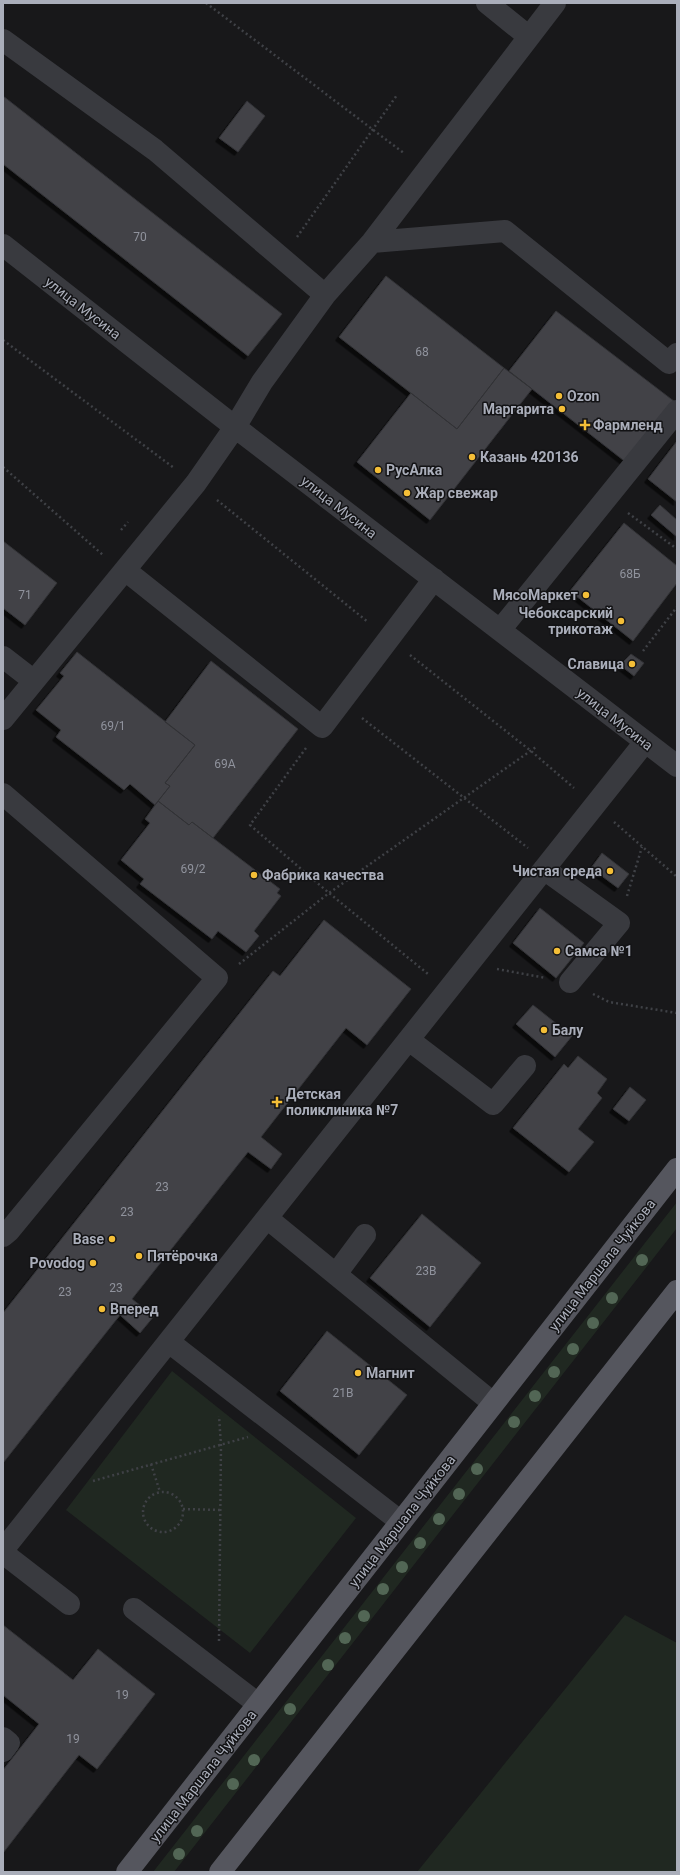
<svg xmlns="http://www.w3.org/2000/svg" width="680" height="1875" font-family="Roboto,sans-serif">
  <defs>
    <filter id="shadow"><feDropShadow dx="-3.5" dy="3.5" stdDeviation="0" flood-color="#0009"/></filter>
  </defs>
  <rect width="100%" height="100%" fill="#18181a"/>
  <path fill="#202821" d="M677 1202V1228L174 1872H153Z
    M172 1371 356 1518 250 1653 66 1510Z
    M625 1615 677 1643V1872H417Z"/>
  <path fill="#424347" stroke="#323236" filter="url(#shadow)" d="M3 96 282 314 248 356 3 164Z
    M247 101 265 116 238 152 219 138Z
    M386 276 504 368 457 429 339 337Z
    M556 311 675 402 627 463 509 371Z
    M504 368 532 389 430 520 357 462 411 393 457 429Z
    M677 441V502L648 479Z
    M660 505 677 520V537L651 515Z
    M624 523 677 566V583L633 641 570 591Z
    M3 541 57 583 25 625 3 608Z
    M77 652 195 745 165 783 170 786 155 805 130 784 124 790 56 737 61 730 36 710 64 676 60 673Z
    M631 654 644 663 634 676 620 665Z
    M211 661 298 729 213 838 192 822 189 825 158 801 170 786 165 783 195 745 165 722Z
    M158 801 189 825 192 822 280 889 277 893 281 896 254 931 259 936 246 952 218 931 212 939 140 884 144 879 121 860 150 823 145 819Z
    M602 853 629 874 618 888 591 868Z
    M540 908 584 943 556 978 513 943Z
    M324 920 411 989 367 1045 346 1028 261 1137 282 1154 271 1169 248 1152 132 1299 154 1316 140 1333 120 1315 3 1463V1313L273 971 280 976Z
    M533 1005 572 1036 555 1057 516 1024Z
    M578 1056 607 1079 597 1093 602 1098 578 1129 594 1142 569 1172 513 1128 564 1064 568 1068Z
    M630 1087 646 1100 629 1121 613 1109Z
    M422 1214 481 1263 430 1327 370 1278Z
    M327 1331 407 1395 359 1455 280 1391Z
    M3 1625 73 1680 98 1649 155 1694 97 1769 79 1755 3 1853V1770L39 1724 3 1695Z"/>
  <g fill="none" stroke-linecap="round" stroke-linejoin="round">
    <path stroke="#3f4146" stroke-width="2.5" stroke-dasharray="2 3" stroke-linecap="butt" d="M206 3 405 154
      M297 237 397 95
      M3 340 174 468
      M3 467 103 555
      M217 500 368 622
      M628 513 677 549
      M121 530 128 522
      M643 651 677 607
      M410 655 531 751 574 788
      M362 718 528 848
      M306 748 250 825 329 893 428 974
      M614 822 677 877
      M627 896 642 847
      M239 964 329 893 536 747
      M497 969 546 978
      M593 994 609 1002 677 1013
      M151 1464 160 1492
      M93 1481 248 1437
      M143 1512a20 20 0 1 1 40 0a20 20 0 1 1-40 0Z
      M183 1509 220 1510
      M219 1641 221 1445 219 1416"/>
    <path stroke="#393a3f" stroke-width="22" d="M487 3 528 36
      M3 40 155 150 325 295
      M372 242 505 231 669 363 677 354
      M3 245 235 427 677 766
      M125 570 322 727 434 579
      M500 630 677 411
      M3 657 34 681
      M3 719 196 483 235 427 262 382 325 295 372 242 555 3
      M3 794 217 978 9 1231 3 1236
      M544 869 619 923 570 982
      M409 1040 493 1104 525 1066
      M267 1218 493 1403
      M336 1274 365 1235
      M169 1342 401 1522
      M3 1550 645 742
      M3 1553 69 1604
      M134 1609 258 1704
      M3 1738 9 1743 3 1751"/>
    <path stroke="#55565e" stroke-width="22" d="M127 1872 677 1169
      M220 1872 677 1291"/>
  </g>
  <g fill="#526655">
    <circle cx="642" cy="1260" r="6"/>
    <circle cx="612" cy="1298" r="6"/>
    <circle cx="593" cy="1323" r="6"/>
    <circle cx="573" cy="1349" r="6"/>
    <circle cx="554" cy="1372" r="6"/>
    <circle cx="535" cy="1396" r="6"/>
    <circle cx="514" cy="1422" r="6"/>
    <circle cx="477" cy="1469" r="6"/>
    <circle cx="459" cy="1494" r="6"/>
    <circle cx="439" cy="1519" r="6"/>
    <circle cx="420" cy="1543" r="6"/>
    <circle cx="402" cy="1567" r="6"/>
    <circle cx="383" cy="1589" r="6"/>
    <circle cx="364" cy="1616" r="6"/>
    <circle cx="345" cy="1638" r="6"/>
    <circle cx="328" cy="1665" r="6"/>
    <circle cx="290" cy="1709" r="6"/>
    <circle cx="254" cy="1760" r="6"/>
    <circle cx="233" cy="1784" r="6"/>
    <circle cx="197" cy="1831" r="6"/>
    <circle cx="179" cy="1854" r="6"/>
  </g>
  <g fill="#f4be37" stroke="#131315" stroke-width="1.5">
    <circle cx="559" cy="396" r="4"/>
    <circle cx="562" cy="409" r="4"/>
    <path d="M583 419h4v4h4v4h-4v4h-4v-4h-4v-4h4z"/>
    <circle cx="472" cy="457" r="4"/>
    <circle cx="378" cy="470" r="4"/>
    <circle cx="407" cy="493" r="4"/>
    <circle cx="586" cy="595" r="4"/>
    <circle cx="621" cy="621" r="4"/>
    <circle cx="632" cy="664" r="4"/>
    <circle cx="610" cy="871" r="4"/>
    <circle cx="254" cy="875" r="4"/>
    <circle cx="557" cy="951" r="4"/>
    <circle cx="544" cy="1030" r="4"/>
    <path d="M275 1096h4v4h4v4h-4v4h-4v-4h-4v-4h4z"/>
    <circle cx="112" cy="1239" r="4"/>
    <circle cx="139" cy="1256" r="4"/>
    <circle cx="93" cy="1263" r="4"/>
    <circle cx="102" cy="1309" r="4"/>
    <circle cx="358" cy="1373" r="4"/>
  </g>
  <g text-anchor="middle" stroke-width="3" stroke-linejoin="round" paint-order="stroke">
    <g font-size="12" fill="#90939d">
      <text x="140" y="241">70</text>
      <text x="422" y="356">68</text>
      <text x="630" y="578">68Б</text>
      <text x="25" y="599">71</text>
      <text x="113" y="730">69/1</text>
      <text x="225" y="768">69А</text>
      <text x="193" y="873">69/2</text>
      <text x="162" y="1191">23</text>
      <text x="127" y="1216">23</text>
      <text x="426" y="1275">23В</text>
      <text x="116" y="1292">23</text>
      <text x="65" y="1296">23</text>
      <text x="343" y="1397">21В</text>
      <text x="122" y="1699">19</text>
      <text x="73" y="1743">19</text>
    </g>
    <g font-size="14" fill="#aaaeba" stroke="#131315">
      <text transform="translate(83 308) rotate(38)" y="5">улица Мусина</text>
      <text transform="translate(339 507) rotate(38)" y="5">улица Мусина</text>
      <text transform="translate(615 719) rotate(38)" y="5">улица Мусина</text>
      <text transform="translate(602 1265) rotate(-52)" y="5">улица Маршала Чуйкова</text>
      <text transform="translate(402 1521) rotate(-52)" y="5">улица Маршала Чуйкова</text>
      <text transform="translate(203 1776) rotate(-52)" y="5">улица Маршала Чуйкова</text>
    </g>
    <g font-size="14" font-weight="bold" fill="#aaaeba" stroke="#131315" text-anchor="start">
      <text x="567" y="401">Ozon</text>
      <text x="554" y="414" text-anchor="end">Маргарита</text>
      <text x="593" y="430">Фармленд</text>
      <text x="480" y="462">Казань 420136</text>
      <text x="386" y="475">РусАлка</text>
      <text x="415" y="498">Жар свежар</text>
      <text x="578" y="600" text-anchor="end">МясоМаркет</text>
      <text x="613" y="618" text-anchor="end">Чебоксарский<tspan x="613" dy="16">трикотаж</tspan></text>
      <text x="624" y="669" text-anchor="end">Славица</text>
      <text x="602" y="876" text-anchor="end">Чистая среда</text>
      <text x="262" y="880">Фабрика качества</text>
      <text x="565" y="956">Самса №1</text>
      <text x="552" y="1035">Балу</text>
      <text x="286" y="1099">Детская<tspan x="286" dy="16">поликлиника №7</tspan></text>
      <text x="104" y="1244" text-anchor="end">Base</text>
      <text x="147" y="1261">Пятёрочка</text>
      <text x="85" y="1268" text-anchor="end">Povodog</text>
      <text x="110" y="1314">Вперед</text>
      <text x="366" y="1378">Магнит</text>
    </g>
  </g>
  <rect width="680" height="1875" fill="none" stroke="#aaaeba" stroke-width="8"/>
</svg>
